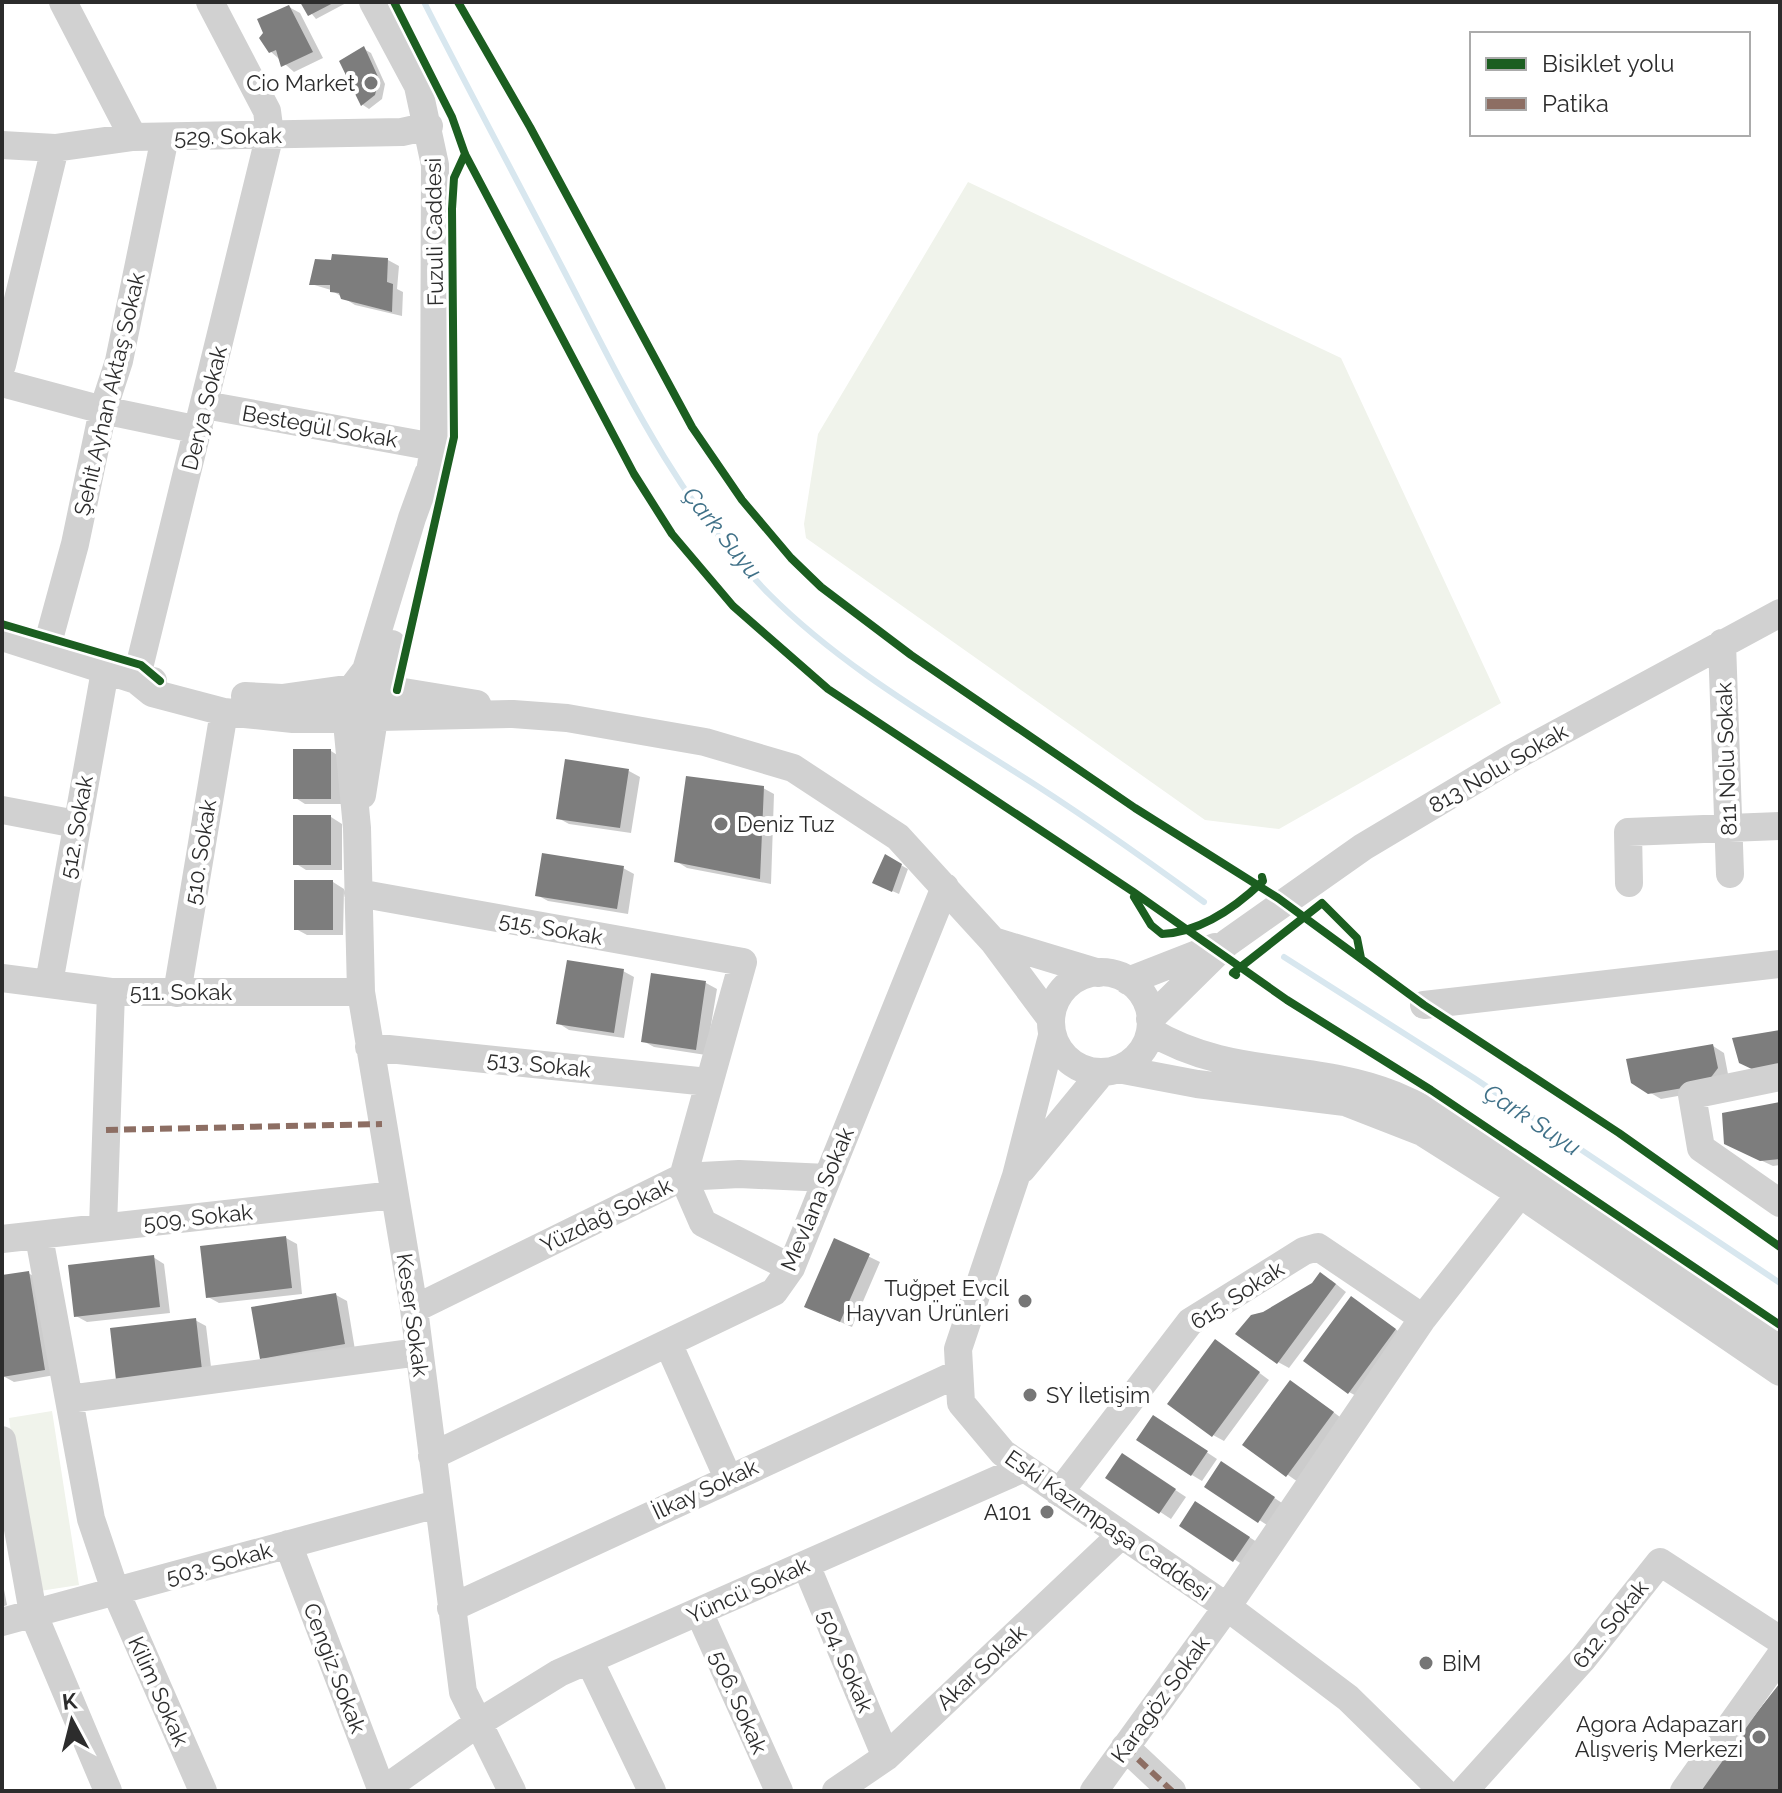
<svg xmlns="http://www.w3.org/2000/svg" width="1782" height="1793" font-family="Raleway,sans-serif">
  <rect width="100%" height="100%" fill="#fff"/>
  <path fill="#f0f3eb" d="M968 182 1341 358 1501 703 1279 829 1205 820 806 538 804 524 818 434Z
    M52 1411 79 1585 33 1592 9 1418Z"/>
  <path fill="#0003" d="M302 2H348L316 19Z
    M289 7 300 13 323 58 294 72 270 51Z
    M364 49 371 53 385 84 382 99 369 109 363 105Z
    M388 260 399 266 397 289 403 292 402 316 355 305 331 290 311 284Z
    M331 751 342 758V804H305L294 797Z
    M629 771 640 777 631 833 569 824 558 818Z
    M763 788 774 794 771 884 687 868 676 861Z
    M331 817 342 824V870H306L295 863Z
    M886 857 908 869 899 894 881 886Z
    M623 868 634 874 628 914 548 901 537 895Z
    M333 882 344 889 343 935H307L296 929Z
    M623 971 634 977 624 1038 569 1030 558 1023Z
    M653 975 706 983 717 989 706 1055 654 1047 643 1041Z
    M1713 1046 1724 1053 1728 1074 1717 1089 1661 1099 1632 1082Z
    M1780 1104V1165L1773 1166 1737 1149Z
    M286 1238 297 1244 302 1294 219 1303 208 1297Z
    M835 1240 880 1262 852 1327 817 1312Z
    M153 1257 164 1264 170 1313 87 1322 76 1316Z
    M28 1273 39 1279 55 1375 14 1382 3 1376 2 1370V1277Z
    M1331 1280 1346 1292 1289 1368 1278 1362 1264 1314Z
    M336 1295 347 1301 355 1350 273 1364 262 1358Z
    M1362 1305 1405 1336 1360 1398 1349 1392Z
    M195 1320 206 1326 212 1375 112 1329Z
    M1226 1348 1269 1380 1224 1441 1213 1435Z
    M1301 1388 1344 1420 1298 1482 1244 1444Z
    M1164 1424 1217 1459 1202 1481 1192 1475Z
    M1133 1462 1186 1497 1171 1519 1108 1478Z
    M1232 1470 1285 1505 1270 1527 1207 1486Z
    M1207 1510 1260 1544 1245 1566 1181 1526Z
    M2 1579 7 1605 2 1607Z"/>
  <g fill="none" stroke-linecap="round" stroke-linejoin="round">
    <path stroke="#d8e7ef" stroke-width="6" d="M424 2C469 91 517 180 563 269 622 383 677 501 769 594 840 665 928 716 1012 770 1078 811 1141 856 1204 902
      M1284 957 1474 1078 1780 1283"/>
  </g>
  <path fill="#7d7d7d" d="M300 2H335L308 16Z
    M289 5 313 52 281 67 276 50 269 53 259 38 263 33 257 19Z
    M364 46 379 79 375 95 361 106 339 61Z
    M332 254 388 258 387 282 393 284 392 312 341 299 339 293 330 292V285H309L315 259 331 260Z
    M293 749H331V799H293Z
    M565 759 629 769 620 828 556 819Z
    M686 776 764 786 760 879 674 862Z
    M293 815H331V865H293Z
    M542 853 624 866 617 909 535 896Z
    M885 854 902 864 892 892 872 883Z
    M294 880H333V930H294Z
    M567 960 624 969 614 1033 556 1024Z
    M651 973 706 981 696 1050 641 1042Z
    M1780 1030V1066L1756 1071 1739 1063 1732 1038Z
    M1713 1044 1718 1068 1706 1084 1648 1094 1631 1083 1626 1059Z
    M1780 1102V1159L1760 1161 1724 1144 1722 1113Z
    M286 1236 292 1288 206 1298 200 1246Z
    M834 1238 870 1254 840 1322 804 1307Z
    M154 1255 160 1307 74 1317 68 1265Z
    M29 1271 45 1370 2 1377V1275Z
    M1320 1272 1336 1284 1277 1364 1235 1334 1251 1315 1263 1312 1312 1283Z
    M336 1293 345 1344 260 1359 251 1307Z
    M1351 1296 1396 1329 1348 1394 1303 1361Z
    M196 1318 202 1370 116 1380 110 1328Z
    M1215 1339 1260 1372 1212 1437 1167 1404Z
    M1290 1380 1334 1412 1286 1477 1242 1445Z
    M1153 1415 1208 1451 1191 1476 1136 1440Z
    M1122 1453 1176 1489 1159 1514 1105 1478Z
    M1221 1461 1275 1497 1258 1523 1204 1487Z
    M1195 1501 1250 1537 1233 1562 1179 1526Z
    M1780 1683V1791H1695Z"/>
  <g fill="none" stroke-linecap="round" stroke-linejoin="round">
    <path stroke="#d1d1d1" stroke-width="28" d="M63 2 133 137
      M373 2 418 86 435 165 434 447 427 491
      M2 145 55 148 133 137 402 132 429 126
      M2 365 55 148
      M2 383 103 410 199 430
      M205 405 434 447
      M428 474 412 518 366 670 353 687 346 712 357 828 361 992 414 1309 463 1692 512 1791
      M2 637 136 680 153 681
      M1722 643 1730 874
      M46 650 75 544 103 410 119 361 165 137
      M136 680 152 693 224 712 293 719 513 714 567 718 705 742 793 768 898 837 993 941 1051 1019
      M136 680 270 134 267 111 210 2
      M245 696 282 698 367 686 477 704
      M362 795 375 712 392 644
      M2 810 76 824
      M1629 883 1628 832 1780 826
      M358 893 743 962 683 1177 414 1309
      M993 941 1099 973
      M1051 1022a50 50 0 1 1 100 0a50 50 0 1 1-100 0Z
      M2 978 111 992H361
      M1128 981 1215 947
      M49 983 105 671
      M177 993 224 712
      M1424 1005 1780 964
      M1150 1019 1227 943 1363 847 1512 758 1780 613
      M1150 1031C1229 1079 1312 1062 1394 1095 1456 1121 1509 1161 1564 1198 1636 1247 1708 1295 1780 1344
      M1052 1036 1016 1176 958 1349 961 1403 1003 1453 1227 1607 1348 1698 1443 1791
      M369 1047 708 1082
      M1118 1069 1197 1084 1345 1102 1422 1132 1520 1194 1780 1372
      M1780 1077 1692 1095 1701 1148 1780 1203
      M1022 1169 1102 1072
      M103 1227 111 992
      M39 1237 91 1519 115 1590 203 1791
      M2 1239 394 1195
      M791 1268 703 1223 683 1177 739 1174 827 1178
      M668 1343 728 1478
      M69 1399 419 1352
      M2 1440 33 1613 108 1791
      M432 1456 774 1292 791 1268 945 887
      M1059 1493 1190 1322 1304 1251 1318 1247 1423 1318
      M288 1544 382 1791 478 1723 559 1673 1024 1468
      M806 1565 886 1757
      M451 1608 959 1373
      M699 1612 779 1791
      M2 1622 437 1504
      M589 1660 652 1791
      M1125 1747 1172 1791
      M836 1791 886 1757 1120 1536
      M1094 1791 1227 1607 1423 1318 1520 1194
      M1464 1791 1582 1660 1660 1562 1780 1640
      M1684 1791 1780 1656"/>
    <path stroke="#8d6e63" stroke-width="6" stroke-dasharray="12 6" stroke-linecap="butt" d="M106 1130 382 1124
      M1125 1747 1172 1791"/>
    <g stroke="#fff" stroke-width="13">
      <path id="cycleway" d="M394 2 452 117 465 154 634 474 672 534 733 606 828 689 1132 891 1287 1000 1431 1090 1780 1325
        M458 2 530 127 692 427 742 500 791 558 821 587 911 655 1135 808 1278 898 1424 1005 1619 1133 1780 1247
        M2 624 141 665 160 681
        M397 690 454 437 452 209 454 178 465 154
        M1134 897 1151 925 1162 934C1201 932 1236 907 1263 881L1262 877
        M1236 975 1233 973 1322 903 1357 938 1361 958"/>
    </g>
    <use href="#cycleway" stroke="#1b5e20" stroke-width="8"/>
  </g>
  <g fill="#767676" stroke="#fff" stroke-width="3">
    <circle cx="371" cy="83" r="8"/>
    <circle cx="721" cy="824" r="8"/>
    <circle cx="1025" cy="1301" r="8"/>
    <circle cx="1030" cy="1395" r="8"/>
    <circle cx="1047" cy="1512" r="8"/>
    <circle cx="1426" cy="1663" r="8"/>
    <circle cx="1759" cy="1737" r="8"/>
  </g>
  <g text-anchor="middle" stroke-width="8" stroke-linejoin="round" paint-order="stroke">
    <g font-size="22" fill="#2c2c2c" stroke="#fff" text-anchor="end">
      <text x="355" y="91">Cio Market</text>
      <text x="737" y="832" text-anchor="start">Deniz Tuz</text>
      <text x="1009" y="1296">Tuğpet Evcil<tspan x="1009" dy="25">Hayvan Ürünleri</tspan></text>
      <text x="1046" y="1403" text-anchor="start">SY İletişim</text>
      <text x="1031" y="1520">A101</text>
      <text x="1442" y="1671" text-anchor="start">BİM</text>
      <text x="1743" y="1732">Agora Adapazarı<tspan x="1743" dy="25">Alışveriş Merkezi</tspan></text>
    </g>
    <g font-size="22" fill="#2c2c2c" stroke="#fff">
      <text transform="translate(228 136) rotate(-1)" y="8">529. Sokak</text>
      <text transform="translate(434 232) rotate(-91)" y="8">Fuzuli Caddesi</text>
      <text transform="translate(109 394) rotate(-77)" y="8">Şehit Ayhan Aktaş Sokak</text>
      <text transform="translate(204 408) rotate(-76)" y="8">Derya Sokak</text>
      <text transform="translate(320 426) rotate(10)" y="8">Bestegül Sokak</text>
      <text transform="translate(1726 759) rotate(-92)" y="8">811 Nolu Sokak</text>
      <text transform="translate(1498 768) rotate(-30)" y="8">813 Nolu Sokak</text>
      <text transform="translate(76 827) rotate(-80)" y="8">512. Sokak</text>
      <text transform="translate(200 852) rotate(-81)" y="8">510. Sokak</text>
      <text transform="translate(551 928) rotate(10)" y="8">515. Sokak</text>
      <text x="181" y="1000">511. Sokak</text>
      <text transform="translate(539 1064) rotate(6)" y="8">513. Sokak</text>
      <text transform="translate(817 1199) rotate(-67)" y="8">Mevlana Sokak</text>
      <text transform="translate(606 1215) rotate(-26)" y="8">Yüzdağ Sokak</text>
      <text transform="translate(198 1217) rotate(-6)" y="8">509. Sokak</text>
      <text transform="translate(1237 1295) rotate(-33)" y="8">615. Sokak</text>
      <text transform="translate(413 1315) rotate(82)" y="8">Keser Sokak</text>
      <text transform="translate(705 1489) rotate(-25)" y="8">İlkay Sokak</text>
      <text transform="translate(1108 1525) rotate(35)" y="8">Eski Kazımpaşa Caddesi</text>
      <text transform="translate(219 1563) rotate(-15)" y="8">503. Sokak</text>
      <text transform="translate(748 1590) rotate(-24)" y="8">Yüncü Sokak</text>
      <text transform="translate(1610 1624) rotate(-51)" y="8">612. Sokak</text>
      <text transform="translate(846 1661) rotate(67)" y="8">504. Sokak</text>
      <text transform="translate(981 1667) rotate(-43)" y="8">Akar Sokak</text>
      <text transform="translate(335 1668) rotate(69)" y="8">Cengiz Sokak</text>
      <text transform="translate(159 1691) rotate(66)" y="8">Kilim Sokak</text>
      <text transform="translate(1160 1699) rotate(-54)" y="8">Karagöz Sokak</text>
      <text transform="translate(739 1702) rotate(66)" y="8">506. Sokak</text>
    </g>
    <g font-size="24" font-style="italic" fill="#407188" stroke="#fff">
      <text transform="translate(722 533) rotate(51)" y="8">Çark Suyu</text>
      <text transform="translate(1532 1120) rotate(33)" y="8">Çark Suyu</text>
    </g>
  </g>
  <rect width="1782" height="1793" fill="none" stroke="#2c2c2c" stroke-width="8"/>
  <rect x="1470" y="32" width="280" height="104" fill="#ffffff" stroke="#ababab" stroke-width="2"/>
  <rect x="1486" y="58" width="40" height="12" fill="#1b5e20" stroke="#ababab" stroke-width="2"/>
  <text x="1542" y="72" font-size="24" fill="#2c2c2c">Bisiklet yolu</text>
  <rect x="1486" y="98" width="40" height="12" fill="#8d6e63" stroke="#ababab" stroke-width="2"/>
  <text x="1542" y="112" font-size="24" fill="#2c2c2c">Patika</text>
  <g transform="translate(72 1721) rotate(353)" stroke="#ffffff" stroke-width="6" paint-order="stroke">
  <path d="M0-6L14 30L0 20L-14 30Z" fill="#2c2c2c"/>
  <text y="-12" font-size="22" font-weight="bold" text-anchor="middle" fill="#2c2c2c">K</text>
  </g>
</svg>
